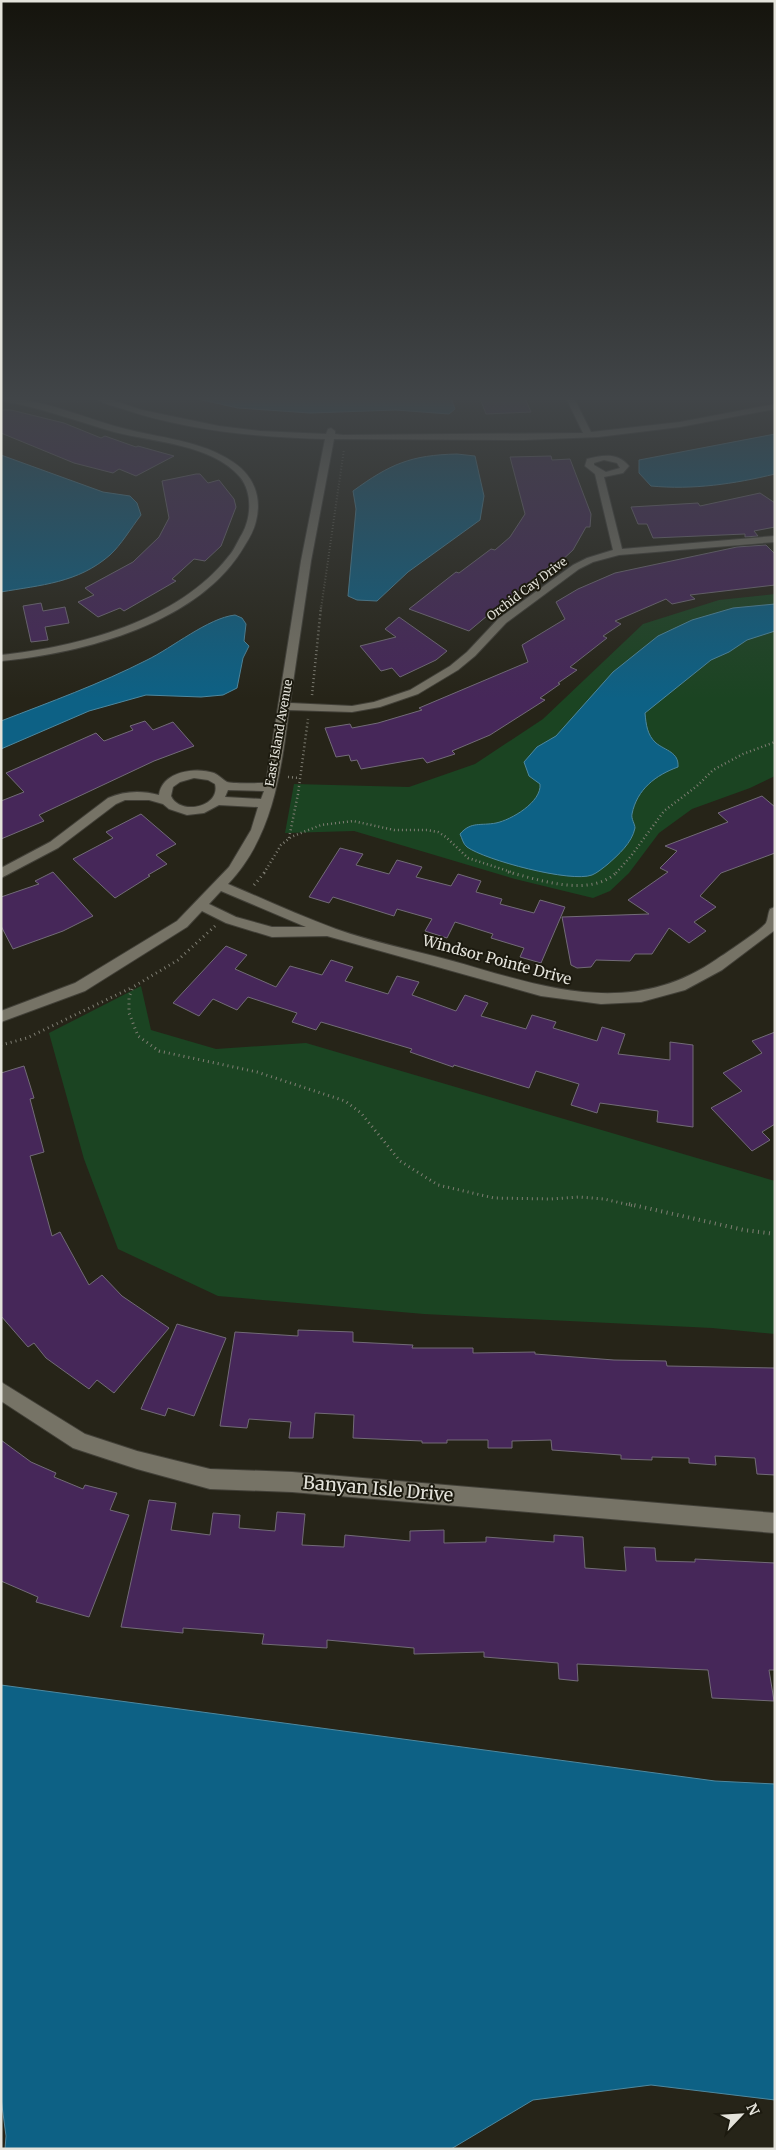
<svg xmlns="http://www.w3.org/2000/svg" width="776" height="2150" font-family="Merriweather,serif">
  <rect width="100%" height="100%" fill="#262418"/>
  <path fill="#1b4422" d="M775 594V776L750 788 692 809 659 833 629 873 610 891 593 898 515 879 354 831 285 833 294 784 409 787 475 764 543 719 643 624 719 600Z
    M141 986 151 1030 216 1049 306 1043 775 1181V1334L712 1328 424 1314 218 1296 118 1249 84 1159 49 1033Z"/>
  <path fill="#0d6185" stroke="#4e889f" d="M193 398H243L252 400 268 398H451L455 409 449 414 396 410 310 413 238 408Z
    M775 434V474C734 484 693 490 651 486L639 473V460Z
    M457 454 475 456 484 496 480 520 408 572 377 601 357 600 348 596 356 509 353 491C390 464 411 455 457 454Z
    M1 455 103 492 130 496 137 503 141 515C131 528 121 545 110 555 78 583 41 585 1 592Z
    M775 604V631L747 640 729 652 711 660 645 713C646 724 647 735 656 743 666 751 679 752 678 767 656 775 637 789 632 814 631 819 635 824 635 828 632 843 618 855 608 864 603 868 597 873 592 875 571 883 485 860 467 847 463 844 462 838 460 834 471 821 481 826 496 823 511 820 542 802 540 784L529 776 524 762 537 747 556 736 613 672 658 636 692 620 733 608Z
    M235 615 242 618 246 624 244 641 249 646 243 658 237 688 223 695 201 697 146 695 89 711 1 749V721C50 702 100 684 147 660 172 648 208 618 235 615Z
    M1 1685 715 1781 775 1784V2100L651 2085 533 2100 451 2149H5L6 2136 1 2098Z"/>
  <path fill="#462759" stroke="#726b77" d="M480 398H525L531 412 486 414Z
    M1 410H11L64 423 101 438 105 436 136 447 138 446 174 456 136 476 119 469 113 473 74 463 1 433Z
    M551 456 552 460 570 459 591 514 590 527H586L573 550 559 563 555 562 506 600 469 631 409 609 456 572 459 573 491 549 495 550 510 537 525 514 510 457Z
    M196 474H200L208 483 219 480 234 499 236 507 221 546 205 561 194 559 172 579 176 581 124 611 120 608 98 617 78 602 94 595 85 588 133 562 159 537 169 518 162 481Z
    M760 493 775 503V527L754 531 758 536 745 537V534L653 538 647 524H638L631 507 698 503 700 506Z
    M766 545 775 554V585L690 595 695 599 672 604 666 599 615 621 621 624 603 636 607 638 570 667 577 670 558 683 560 684 540 698 545 700 490 735 452 751 455 754 427 763 423 758 361 769 357 760 351 761 349 755 336 757 325 728 350 724 352 728 378 723 422 710 419 708 528 662 522 645 565 619 556 602 578 589 615 573 737 547Z
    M41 603 43 611 65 607 69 623 45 627 48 640 31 642 23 606Z
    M399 617 447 651 436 660 400 677 392 668 381 671 360 646 396 637 385 629Z
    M145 721 153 730 173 722 194 746 154 761 39 815 44 821 1 839V801L24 792 6 773 96 733 104 741 133 730 130 726Z
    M762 796 775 807V853L721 873 700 896 716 907 694 922 706 931 689 943 669 928 652 954H635L630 961 596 960 591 967 577 968 571 965 562 917 649 914 628 900 668 872 660 868 677 851 665 846 728 822 718 813Z
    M141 814 176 844 156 855 167 864 148 875 150 876 115 898 73 859 113 838 106 832Z
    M340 848 363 854 356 865 389 874 397 860 422 867 416 877 451 886 458 874 481 881 476 892 502 899 500 904 534 913 540 900 565 907 541 963 520 957 524 948 491 938 493 934 455 922 447 938 425 931 432 919 397 909 394 916 333 897 329 903 309 897Z
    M53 872 93 916 63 931 13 949 1 926V897L39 884 35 881Z
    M226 946 247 955 235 969 276 987 290 966 322 975 331 960 353 967 345 981 388 994 397 976 419 982 412 995 456 1011 465 995 488 1003 481 1016 526 1029 532 1015 556 1022 553 1028 597 1041 602 1027 625 1034 618 1054 670 1060V1042L693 1045V1127L657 1122 658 1111 600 1103 597 1113 571 1105 579 1084 536 1071 529 1088 454 1065 453 1067 410 1052 412 1049 321 1022 316 1030 292 1022 297 1013 248 997 237 1010 213 999 199 1016 173 1003Z
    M775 1032V1124L762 1132 770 1140 752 1151 711 1108 742 1091 723 1073 762 1053 752 1041Z
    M24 1066 34 1098 30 1099 44 1152 30 1156 52 1236 60 1232 89 1285 102 1275 122 1296 169 1328 114 1393 97 1380 89 1389 46 1358 34 1343 28 1347 1 1316V1073Z
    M177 1324 226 1338 194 1416 168 1408 165 1416 141 1409Z
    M298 1330 353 1332V1342L413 1345 412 1348H473V1353L535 1352V1354L614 1360 666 1361 667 1366 775 1368V1475L757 1474 755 1458 715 1456 716 1465 689 1463V1458L652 1457V1460L621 1459V1455L552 1450 551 1440 512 1441V1448H488V1440H447V1443H422V1441L353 1438 354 1415 315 1413 313 1438H289L291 1422 249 1419 247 1428 220 1426 235 1332 298 1336Z
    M1 1440 31 1462 56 1473 54 1477 83 1489 85 1485 117 1493 110 1510 129 1515 89 1617 36 1602 38 1597 1 1581Z
    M149 1500 176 1503 171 1530 210 1535 213 1513 240 1515 239 1528 275 1531 277 1512 305 1514 302 1545 344 1547 345 1535 410 1541V1531L444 1530V1543L486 1542V1537L554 1542V1535L583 1537 585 1568 626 1571 624 1547 655 1548 656 1561 695 1562V1559L775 1563V1670H769L774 1701 712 1698 708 1670 577 1664 578 1681 559 1679 558 1663 484 1657V1652L414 1654V1648L327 1640V1648L262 1644 264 1634 183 1628V1633L121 1627Z"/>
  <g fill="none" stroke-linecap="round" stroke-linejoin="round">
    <g stroke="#424038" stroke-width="2">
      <path id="minor" d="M1 398C42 398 83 418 122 428 159 438 201 440 233 462 254 476 262 497 256 521 254 530 250 537 245 545 201 623 84 653 1 661V655C78 647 178 621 228 557 234 551 237 542 242 534 251 518 253 493 240 477 212 444 153 442 114 432 76 421 40 407 1 401Z
        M95 398H106L142 410 219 426 260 431 326 434 328 429 331 428 335 431V434L343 435 583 433 566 398H574L591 432 680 422 775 404V409L680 427 598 437 524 440 334 439 311 561 290 703 352 706 374 702 410 690 450 666 467 652 498 619 573 565 587 558 613 550 595 474 585 466 587 459C602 455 618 452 629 466L623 473 604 477 622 549 775 536V542L619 555 593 562 579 569 506 623 475 656 458 670 418 694 380 707 352 712 289 710C281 771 273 837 228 884 264 899 300 916 336 929 373 942 412 950 449 960 542 986 629 1020 717 959 726 953 761 930 766 923 768 919 768 913 770 909L775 907V930L722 970 685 990 641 1002 601 1004 541 996 327 936 272 937 226 923 202 911 187 927 85 991 1 1022V1011L75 983 177 921 229 867 251 830 258 807 219 805 204 813 187 815 169 809 163 804 149 800H125L116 804 58 848 1 878V868L50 842 108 798C124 791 141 790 159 795 162 771 196 767 214 773 219 775 223 780 227 782 231 784 260 783 266 783L301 561 325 439C257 437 188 431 123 409 114 406 102 404 95 398ZM604 460 617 463 620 468 606 472 594 465V463ZM194 778 208 780 215 784C221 807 180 816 171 796L173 787 180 782ZM228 790 264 791 261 799 225 797ZM221 891 306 927H272L236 917 209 904Z
        M1 1382 85 1434 137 1451 210 1469 292 1472 775 1513V1533L292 1492 210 1489 137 1469 73 1448 1 1401Z"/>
    </g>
    <path stroke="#7f7e73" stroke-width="2" stroke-dasharray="0.5 2.5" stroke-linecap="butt" d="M66 398 80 403
      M321 609 344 449"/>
    <path stroke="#7f7e73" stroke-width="2.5" stroke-dasharray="1 3" stroke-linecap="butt" d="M312 695 321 607
      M288 777 299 778
      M289 838 298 794 308 719
      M264 873 281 845 291 837 321 825 353 821 394 830H427L438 832 446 837 468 858 514 873
      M616 873 631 856 664 811 697 786 713 770 743 754 775 742"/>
    <path stroke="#7f7e73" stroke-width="3" stroke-dasharray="1 4" stroke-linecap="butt" d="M508 872C540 880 590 898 617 872
      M254 885 265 872
      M215 926 178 960 133 987 129 997V1013L138 1036 159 1051 257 1072 345 1101 361 1113 400 1161 438 1185 494 1198 551 1199 579 1197 604 1199 634 1206
      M1 1045 27 1038 133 987"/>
    <path stroke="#7f7e73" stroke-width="4" stroke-dasharray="1 4.5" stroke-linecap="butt" d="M629 1204 744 1230 775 1234"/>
    <use href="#minor" fill="#767366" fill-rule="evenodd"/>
  </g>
  <linearGradient id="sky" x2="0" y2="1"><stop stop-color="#15140d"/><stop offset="0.57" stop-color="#414548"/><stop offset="1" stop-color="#414548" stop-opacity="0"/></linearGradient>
  <rect width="776" height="699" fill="url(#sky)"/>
  <g text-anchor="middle" stroke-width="4" stroke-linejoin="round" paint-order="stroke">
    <g font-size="12" fill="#e4e3db" stroke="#1c1a0f">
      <text transform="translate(527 589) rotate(-37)" y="4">Orchid Cay Drive</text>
      <text transform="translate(279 733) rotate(-80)" y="4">East Island Avenue</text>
    </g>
    <g font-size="15" fill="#e4e3db" stroke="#1c1a0f">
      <text transform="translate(497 960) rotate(15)" y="5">Windsor Pointe Drive</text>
    </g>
    <g font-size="18" fill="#e4e3db" stroke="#1c1a0f">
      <text transform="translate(378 1489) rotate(5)" y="6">Banyan Isle Drive</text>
    </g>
  </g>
  <rect width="776" height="2150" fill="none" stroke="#e4e3db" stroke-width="5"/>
  <g transform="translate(741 2115) rotate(65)" stroke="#1c1a0f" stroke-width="4" paint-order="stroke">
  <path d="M0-4L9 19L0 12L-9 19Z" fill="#e4e3db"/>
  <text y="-8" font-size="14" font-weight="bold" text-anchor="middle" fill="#e4e3db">N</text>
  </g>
</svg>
